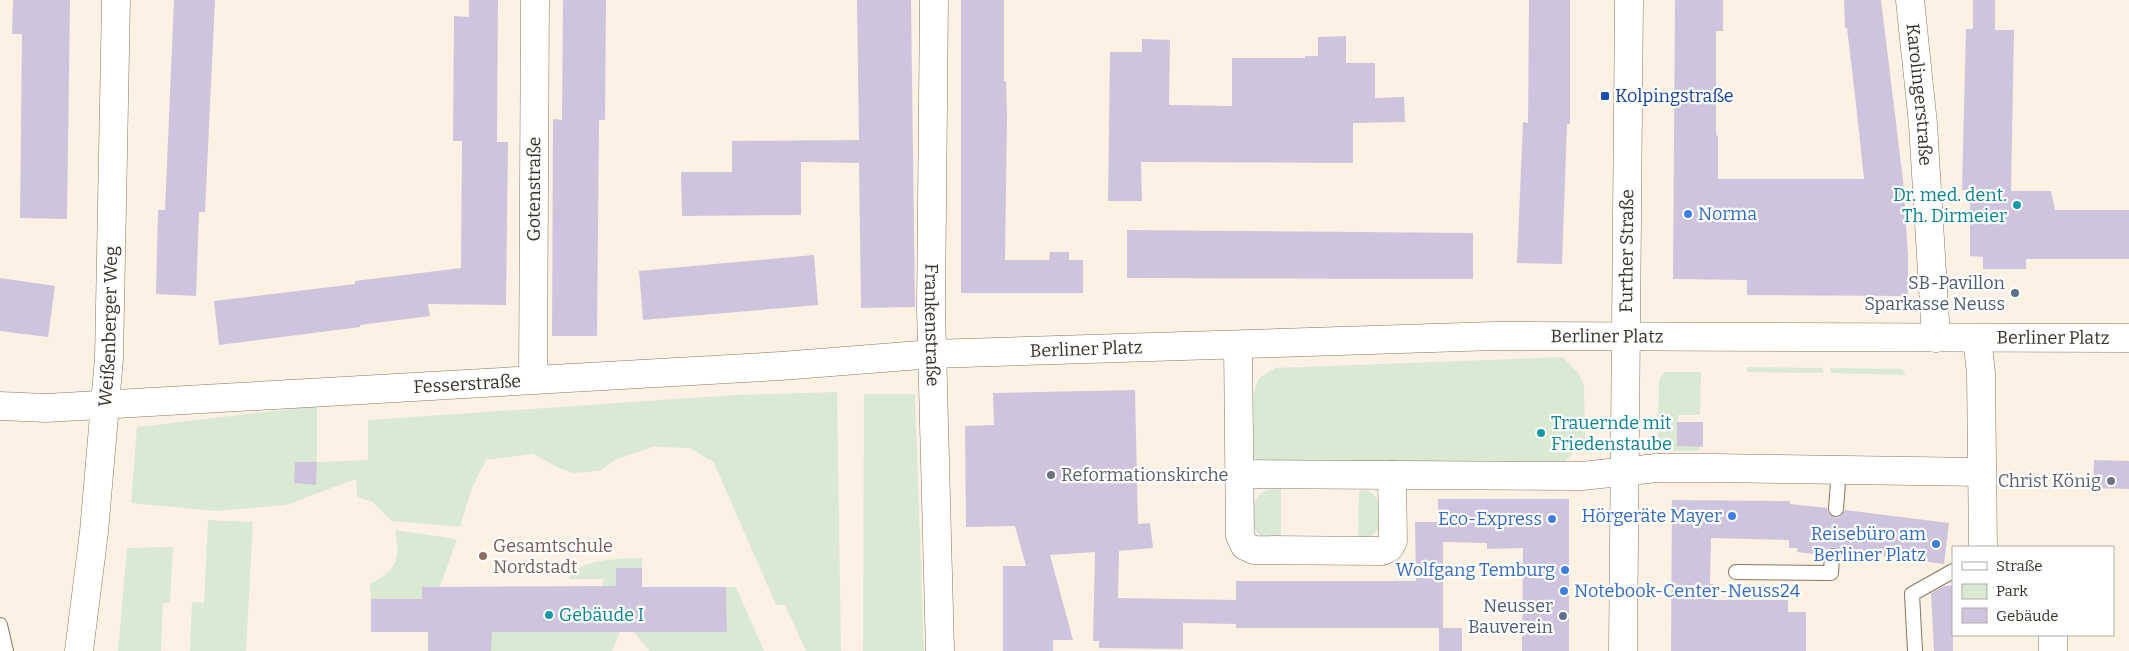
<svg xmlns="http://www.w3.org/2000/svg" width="2129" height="651" font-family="Bitter,serif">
  <rect width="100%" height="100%" fill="#fdf1e3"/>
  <path fill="#daead2" d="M1563 357 1580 375 1584 386 1585 439 1566 461V466L1257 461 1254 456 1253 395 1259 378 1275 368Z
    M1747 367 1823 368V373L1747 372Z
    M1830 368 1902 369 1906 375 1831 373Z
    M1664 372H1701L1700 415H1678L1677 446 1700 447 1699 451H1672L1664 446 1658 437 1659 380Z
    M837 392 841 651H806L785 605H776L714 463 690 448 653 447 617 459 599 471 574 473 559 468 533 454 486 460 472 488 460 527 391 521 373 502 357 497 356 479 286 505 216 511 131 503 137 427 317 406V462L368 460V420L735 395Z
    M864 394H915L924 651H863Z
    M1281 489V539C1274 539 1267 540 1261 536 1247 526 1250 498 1265 491 1270 489 1276 490 1281 489Z
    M1367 490C1390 503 1386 538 1358 540L1359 491Z
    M208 520 253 522 246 651H190L192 602 204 603Z
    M395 530 457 539 440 587H422V599H371L370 584C397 571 401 559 395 530Z
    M173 547 170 603H163L161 651H118L127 548Z
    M642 558V568H616V587L603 586V579H569V575C589 558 616 559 642 558Z
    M726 587H736L764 651H649L634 632H727Z
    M492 632H620L612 651H491Z"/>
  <path fill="#cfc4dd" d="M13 0H70L67 219 20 218 22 34H12Z
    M174 0H215L205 212H199L196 296 156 294 158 210H165Z
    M469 0H498L497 142H508L506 305 428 304 430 316 360 325V327L219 345 214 301 355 284V281L461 268 462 141H453L454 16 469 17Z
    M563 0H606L605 120H599L597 336H552L553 119 562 120Z
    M857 0H911L915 307 861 308 859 163 801 162V215L682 216 681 172H732V141L859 140Z
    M961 0H1004V81H1006L1007 116 1005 260H1049L1050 252H1069V260H1083V293H961Z
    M1529 0H1570V124H1567L1562 264 1517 263 1523 122 1528 123Z
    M1675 0H1723V31H1716V135L1718 136V179H1864L1856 104 1847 28H1845L1844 0H1881L1903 180 1908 254V296L1747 295V280L1673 279Z
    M1973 0H1995V30H2014L2011 191H2051L2055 210H2129V259H2026V269H1983V257L1970 256V190H1962L1966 29H1973Z
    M1346 36V63H1375V98L1404 97 1405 122 1353 123V163L1141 162 1142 201H1108L1110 52H1142V39L1170 40 1169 105 1232 106V58H1305V56H1318V37Z
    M1127 230 1473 233V279L1127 278Z
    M814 255 818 305 643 320 639 271Z
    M0 278 55 286 48 337 0 331Z
    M1135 390 1138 524 1150 523 1153 548 1119 551 1118 598 1236 600V581H1416L1415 522H1438V499H1569V651H1522L1523 548 1487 549V543L1443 542V628H1236V624L1183 623V649L1099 648V641H1093L1095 552 1050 555 1073 640H1053V651H1003V566H1026L1015 526 966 527 965 426 994 425 993 393Z
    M1677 422H1703V447L1677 446Z
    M2094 460 2129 461V489L2093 488Z
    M295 462H317L316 485 294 483Z
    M1672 500 1790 501V504L1827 508 1828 513 1835 518 1840 517 1845 510 1949 523 1944 564 1859 553 1858 558 1841 557 1840 552 1833 547 1828 548 1823 555 1797 552 1798 548H1789V540L1711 538 1710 584H1714L1713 600H1788V612H1806V651H1671Z
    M616 568H642V587H726L727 632H492L491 651H428V632H371V599H422V587L616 586Z
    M1953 585V651H1934L1931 593 1945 586Z
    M1439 628H1462V651H1439Z"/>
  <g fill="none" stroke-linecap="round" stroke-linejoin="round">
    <g stroke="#877661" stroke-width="16">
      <path id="service" d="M1836 509 1839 469
        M1736 572 1831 573 1832 556
        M0 625 6 651
        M1915 651 1912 594 1953 571"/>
    </g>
    <g stroke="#877661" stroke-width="29">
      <g id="minor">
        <path id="s1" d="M934 0 931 309 940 651"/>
        <path id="s2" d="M1910 0 1923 124 1936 338"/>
        <path d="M1977 338 1981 373 1983 547"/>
        <path d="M1238 345 1240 536 1245 546 1254 550 1382 551 1389 548 1393 541 1392 475"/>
        <path id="s3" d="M533 379 535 0"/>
        <path d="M1240 474 1582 476 1657 468H1713L1981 472"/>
        <path id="s4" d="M79 651 94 532 109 358 116 0"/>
        <path d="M2053 651V635"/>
      </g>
    </g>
    <g stroke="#877661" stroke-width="29">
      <g id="secondary">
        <path id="s5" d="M1623 651 1629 0"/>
      </g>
    </g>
    <g stroke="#877661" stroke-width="29">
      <g id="primary">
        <path id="s6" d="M0 406 46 408 781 366 933 354 1495 336 2129 338"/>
      </g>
    </g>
    <use href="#service" stroke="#fff" stroke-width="14"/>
    <use href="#minor" stroke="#fff" stroke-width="28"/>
    <use href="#secondary" stroke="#fff" stroke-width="28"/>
    <use href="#primary" stroke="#fff" stroke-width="28"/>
  </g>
  <rect fill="#1a4fb4" stroke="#fff" stroke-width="2" x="1600" y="91" width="10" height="10" rx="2.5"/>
  <g fill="#0f9aa8" stroke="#fff" stroke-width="2">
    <circle cx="2017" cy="205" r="5"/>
    <circle cx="1541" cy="433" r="5"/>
    <circle cx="549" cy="615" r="5"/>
  </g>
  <g fill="#3f7fe0" stroke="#fff" stroke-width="2">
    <circle cx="1688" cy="214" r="5"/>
    <circle cx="1732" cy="516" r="5"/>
    <circle cx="1552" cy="519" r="5"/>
    <circle cx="1936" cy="544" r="5"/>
    <circle cx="1565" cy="570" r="5"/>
    <circle cx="1564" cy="591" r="5"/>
  </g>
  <g fill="#5c6f8a" stroke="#fff" stroke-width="2">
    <circle cx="2015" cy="293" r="5"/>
    <circle cx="1563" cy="616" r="5"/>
  </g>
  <g fill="#6b7280" stroke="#fff" stroke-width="2">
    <circle cx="1051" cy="475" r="5"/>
    <circle cx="2111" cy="481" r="5"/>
  </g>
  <circle fill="#8d6e63" stroke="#fff" stroke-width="2" cx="483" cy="556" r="5"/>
  <g text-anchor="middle" stroke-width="4.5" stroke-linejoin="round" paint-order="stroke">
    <g font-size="18" fill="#393229" stroke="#fff">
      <text dy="6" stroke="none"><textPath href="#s2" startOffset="95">Karolingerstraße</textPath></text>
      <text dy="6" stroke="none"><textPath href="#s3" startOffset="190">Gotenstraße</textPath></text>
      <text dy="6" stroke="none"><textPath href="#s5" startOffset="400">Further Straße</textPath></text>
      <text dy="6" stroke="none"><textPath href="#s4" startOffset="326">Weißenberger Weg</textPath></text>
      <text dy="6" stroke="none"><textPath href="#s1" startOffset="325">Frankenstraße</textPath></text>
      <text dy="6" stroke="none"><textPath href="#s6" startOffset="1609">Berliner Platz</textPath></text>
      <text dy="6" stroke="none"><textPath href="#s6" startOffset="2055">Berliner Platz</textPath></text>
      <text dy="6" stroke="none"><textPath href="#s6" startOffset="1088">Berliner Platz</textPath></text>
      <text dy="6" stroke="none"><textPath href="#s6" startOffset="468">Fesserstraße</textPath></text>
    </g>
    <g font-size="18" fill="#164399" stroke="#fff" text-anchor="start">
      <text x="1615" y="102">Kolpingstraße</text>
    </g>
    <g font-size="18" fill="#0d838f" stroke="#fff" text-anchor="start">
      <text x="2007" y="201" text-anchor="end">Dr. med. dent.<tspan x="2007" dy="21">Th. Dirmeier</tspan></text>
      <text x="1551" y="429">Trauernde mit<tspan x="1551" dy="21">Friedenstaube</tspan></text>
      <text x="559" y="621">Gebäude I</text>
    </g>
    <g font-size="18" fill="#366cbe" stroke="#fff" text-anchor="end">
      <text x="1698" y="220" text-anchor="start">Norma</text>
      <text x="1722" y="522">Hörgeräte Mayer</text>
      <text x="1542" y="525">Eco-Express</text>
      <text x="1926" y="540">Reisebüro am<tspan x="1926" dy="21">Berliner Platz</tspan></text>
      <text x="1555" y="576">Wolfgang Temburg</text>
      <text x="1574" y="597" text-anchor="start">Notebook-Center-Neuss24</text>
    </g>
    <g font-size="18" fill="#4e5e75" stroke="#fff" text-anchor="end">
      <text x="2005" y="289">SB-Pavillon<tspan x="2005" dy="21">Sparkasse Neuss</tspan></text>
      <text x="1553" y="612">Neusser<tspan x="1553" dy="21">Bauverein</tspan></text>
    </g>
    <g font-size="18" fill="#5b616d" stroke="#fff" text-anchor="start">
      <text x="1061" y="481">Reformationskirche</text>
      <text x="2101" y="487" text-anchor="end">Christ König</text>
    </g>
    <g font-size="18" fill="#785e54" stroke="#fff" text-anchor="start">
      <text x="493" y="552">Gesamtschule<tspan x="493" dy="21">Nordstadt</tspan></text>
    </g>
  </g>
  <rect x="1952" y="546" width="162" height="90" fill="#ffffff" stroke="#b0ada9"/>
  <rect x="1962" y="562" width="25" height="8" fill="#ffffff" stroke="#b0ada9"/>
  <text x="1996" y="571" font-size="15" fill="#393229">Straße</text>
  <rect x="1962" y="584" width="25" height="15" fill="#daead2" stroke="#b0ada9"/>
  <text x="1996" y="596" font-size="15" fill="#393229">Park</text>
  <rect x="1962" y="608" width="25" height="15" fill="#cfc4dd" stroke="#b0ada9"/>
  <text x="1996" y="621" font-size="15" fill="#393229">Gebäude</text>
</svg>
